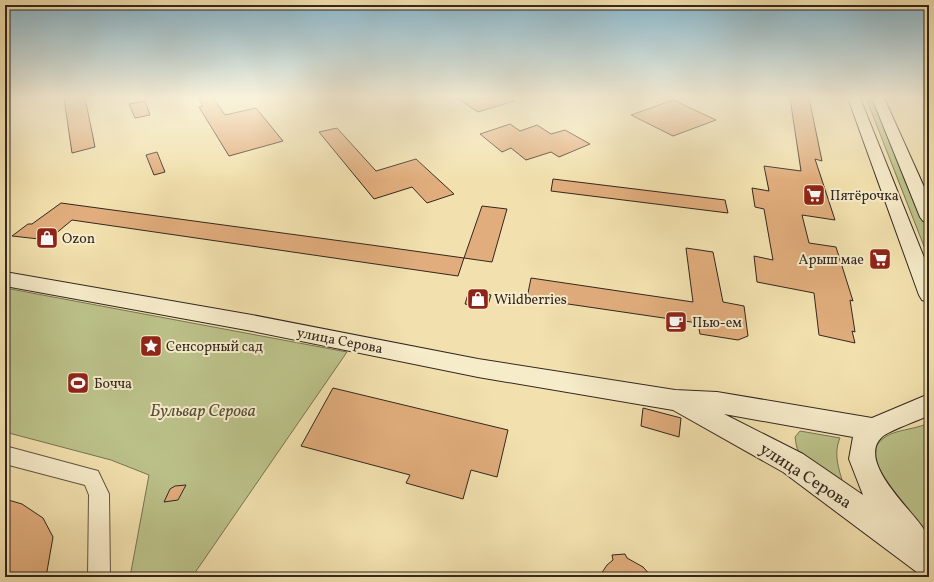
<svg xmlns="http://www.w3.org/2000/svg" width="934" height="582" font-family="Vollkorn,serif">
  <rect width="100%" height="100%" fill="#f2e1ae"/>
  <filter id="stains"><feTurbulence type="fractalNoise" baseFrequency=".005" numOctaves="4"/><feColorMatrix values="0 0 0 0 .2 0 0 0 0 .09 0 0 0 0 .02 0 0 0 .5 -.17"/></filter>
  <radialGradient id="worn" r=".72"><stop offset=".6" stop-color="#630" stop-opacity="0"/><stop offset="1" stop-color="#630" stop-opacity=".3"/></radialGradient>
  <path fill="#bcc28a" stroke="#787455" d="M866 98H873L929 232V259Z
    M5 288 347 352 192 577H130L149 475 111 460 5 432Z
    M929 423V543L917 531 884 489 873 451C886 427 906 433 929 423Z
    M800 431 840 438C833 454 839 470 844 486 832 477 806 465 799 452 796 448 796 442 795 437Z"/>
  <path fill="#e1ad7c" stroke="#332720" d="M64 98H85L95 147 72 153Z
    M198 98H213L225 115 256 108 283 141 229 156 199 107 203 106Z
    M457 98H513L514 101 478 112Z
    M790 98H809L822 161 815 159 835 220 802 215 809 243 836 247 853 301 850 300 855 332 852 331 855 343 819 335 814 293 757 282 754 256 773 260 764 209 755 207 752 188 769 191 764 166 801 171Z
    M673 100 716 120 673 136 631 115Z
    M145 101 150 115 135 118 129 104Z
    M510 124 520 131 537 125 551 134 565 130 590 144 559 157 551 152 526 160 511 148 502 152 480 134Z
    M337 128 376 171 416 159 454 194 427 203 412 187 374 199 319 132Z
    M157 152 165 172 154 175 146 155Z
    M553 179 725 200 728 213 551 191Z
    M61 203 371 245 464 258 458 276 72 220 48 240 12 236 28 224H32Z
    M482 206 507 209 492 262 464 258Z
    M686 248 713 252 723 302 744 306 748 336 738 340 700 334 698 323 527 298 531 278 693 302Z
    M469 291 491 295 487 308 465 304Z
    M333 388 508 430 497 477 471 470 463 499 406 483 410 475 301 446Z
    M643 408 681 418 679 437 641 426Z
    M186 485 178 500 164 502 170 489 175 486Z
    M5 499 22 504 43 518 53 537 46 577H5Z
    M625 554 627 558 643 567 652 577H599L607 565 613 560 612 555Z"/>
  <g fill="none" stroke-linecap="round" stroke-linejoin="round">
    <g stroke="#635644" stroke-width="2">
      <path id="street" d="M5 446 98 471 109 494 110 577H88L89 495 85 485 5 464Z"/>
    </g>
    <g stroke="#332720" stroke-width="2">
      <path id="secondary" d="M848 98H860L929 270V302L922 300 919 295Z
        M872 98H884L929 198V222L923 221 920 217Z
        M5 272 252 315 478 359 675 390 717 392 872 418 929 394V415C918 421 890 430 882 437 856 461 911 509 923 528 925 531 926 535 928 539L927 542 929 543V577L918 573 783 472 673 410 478 377 252 331 5 286ZM724 414 853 437 849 459 863 495 803 454Z"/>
    </g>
    <use href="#street" fill="#f7ecca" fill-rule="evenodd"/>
    <use href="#secondary" fill="#f7ecca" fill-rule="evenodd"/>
  </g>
  <linearGradient id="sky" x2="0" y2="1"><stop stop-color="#89b8ce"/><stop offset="0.54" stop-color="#f9f2db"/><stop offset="1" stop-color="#f9f2db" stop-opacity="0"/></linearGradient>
  <rect width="934" height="180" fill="url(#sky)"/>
  <defs>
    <g id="supermarket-square" transform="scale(1.15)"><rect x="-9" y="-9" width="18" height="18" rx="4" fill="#8f2418" stroke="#f7ecca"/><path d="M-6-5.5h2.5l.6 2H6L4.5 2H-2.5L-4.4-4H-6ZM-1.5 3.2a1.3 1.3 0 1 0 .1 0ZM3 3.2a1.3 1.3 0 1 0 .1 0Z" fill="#fff"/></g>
    <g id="shop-square" transform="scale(1.15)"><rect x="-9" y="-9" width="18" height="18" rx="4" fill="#8f2418" stroke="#f7ecca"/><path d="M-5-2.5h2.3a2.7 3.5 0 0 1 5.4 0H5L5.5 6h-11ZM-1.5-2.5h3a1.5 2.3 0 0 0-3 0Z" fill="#fff"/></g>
    <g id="cafe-square" transform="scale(1.15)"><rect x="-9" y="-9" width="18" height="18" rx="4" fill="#8f2418" stroke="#f7ecca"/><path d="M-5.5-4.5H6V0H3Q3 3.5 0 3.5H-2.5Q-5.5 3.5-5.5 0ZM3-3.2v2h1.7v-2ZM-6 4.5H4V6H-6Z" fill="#fff"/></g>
    <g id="sight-square" transform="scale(1.15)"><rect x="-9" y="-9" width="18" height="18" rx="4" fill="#8f2418" stroke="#f7ecca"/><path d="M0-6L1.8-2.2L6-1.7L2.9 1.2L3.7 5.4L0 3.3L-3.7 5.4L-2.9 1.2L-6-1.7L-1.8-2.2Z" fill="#fff"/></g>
    <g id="stadium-square" transform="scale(1.15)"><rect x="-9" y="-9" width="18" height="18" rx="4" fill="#8f2418" stroke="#f7ecca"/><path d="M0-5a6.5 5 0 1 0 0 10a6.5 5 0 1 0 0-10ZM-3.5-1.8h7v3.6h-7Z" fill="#fff"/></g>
  </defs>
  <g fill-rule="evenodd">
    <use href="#supermarket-square" x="814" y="195"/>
    <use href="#shop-square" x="47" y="238"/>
    <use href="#supermarket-square" x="880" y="259"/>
    <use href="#shop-square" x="478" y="299"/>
    <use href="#cafe-square" x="676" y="322"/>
    <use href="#sight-square" x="151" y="346"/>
    <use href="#stadium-square" x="78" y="383"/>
  </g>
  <g text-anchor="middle" stroke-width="4" stroke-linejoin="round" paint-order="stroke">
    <g font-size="14" fill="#332720" stroke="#f7ecca" text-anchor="start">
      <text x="830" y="200">Пятёрочка</text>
      <text x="62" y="243">Ozon</text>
      <text x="864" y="264" text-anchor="end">Арыш мае</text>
      <text x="494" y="304">Wildberries</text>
      <text x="692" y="327">Пью-ем</text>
      <text x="166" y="351">Сенсорный сад</text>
      <text x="94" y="388">Бочча</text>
    </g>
    <g font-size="14" fill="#332720" stroke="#f7ecca">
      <text transform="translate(340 340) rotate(11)" y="5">улица Серова</text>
    </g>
    <g font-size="17" font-style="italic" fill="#554e3a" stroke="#f7ecca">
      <text x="203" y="416">Бульвар Серова</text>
    </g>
    <g font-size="17" fill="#332720" stroke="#f7ecca">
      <text transform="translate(806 475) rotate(33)" y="6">улица Серова</text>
    </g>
  </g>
  <rect width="934" height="582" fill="none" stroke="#f2e1ae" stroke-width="20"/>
  <rect x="6" y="6" width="922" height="570" fill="none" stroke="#332720" stroke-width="2"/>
  <rect x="10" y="10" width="914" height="562" fill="none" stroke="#332720"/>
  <rect width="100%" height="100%" filter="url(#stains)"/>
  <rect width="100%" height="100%" fill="url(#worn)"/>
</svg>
